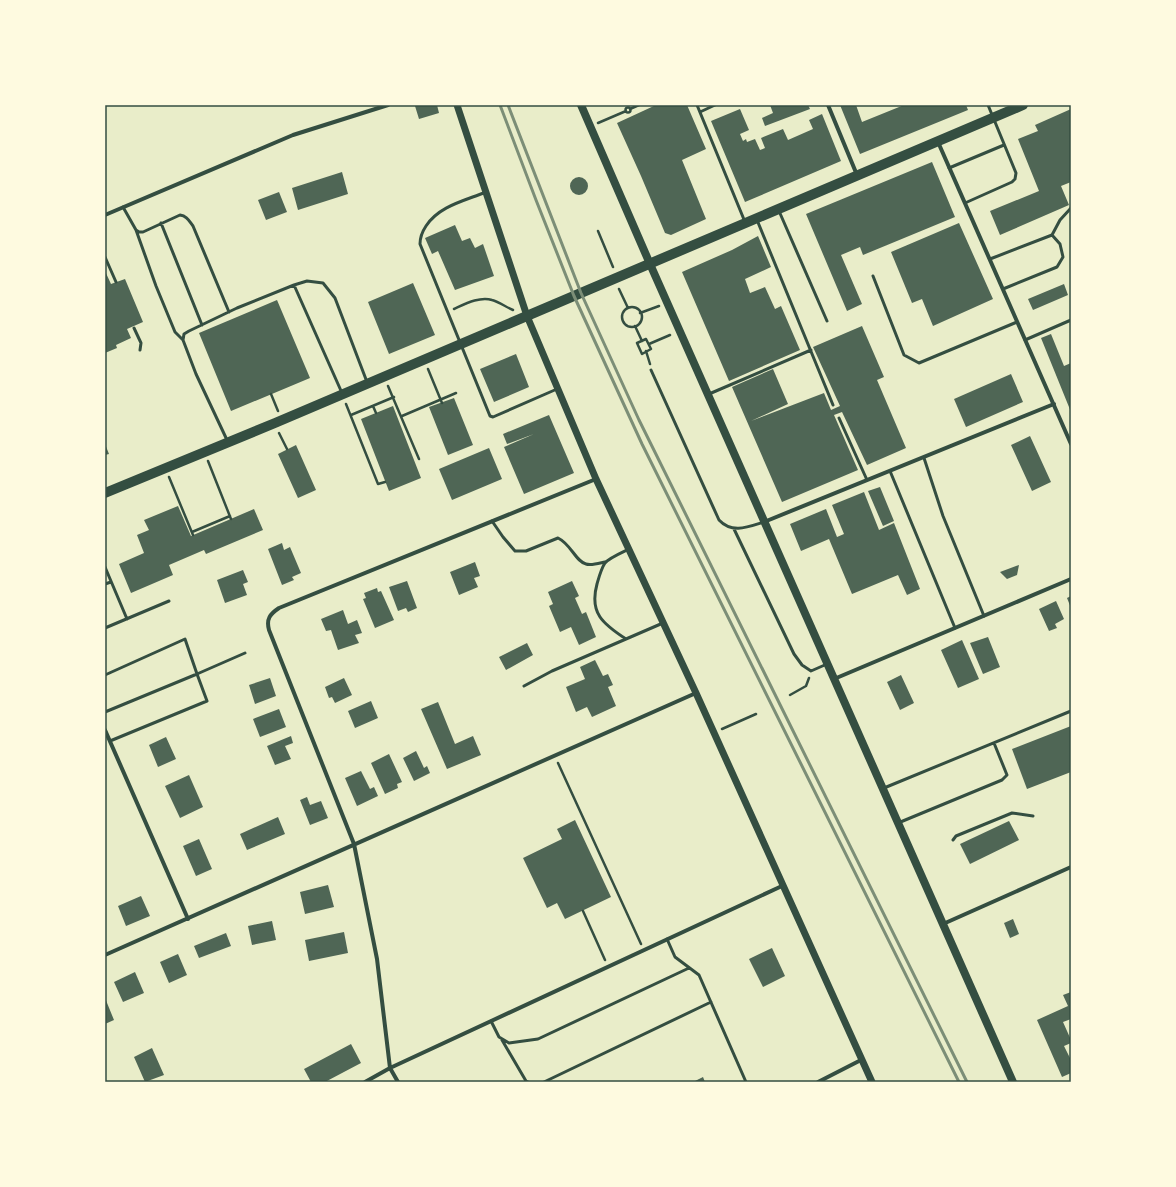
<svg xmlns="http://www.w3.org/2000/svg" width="1176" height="1187" font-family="'Zilla Slab',serif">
  <rect width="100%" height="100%" fill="#e9edc9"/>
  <path fill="#4f6655" d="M420 105H437L439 113 419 119 415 106Z
    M656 105H687L706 149 682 160 706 219 671 235 665 233 641 176 617 123Z
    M770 105H808L810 109 765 126 762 118 773 113Z
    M840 105H856L862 122 904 105H966L968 110 860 154Z
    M740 109 749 130 740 134 743 141 746 139 747 142 755 139 760 150 765 148 761 138 783 129 788 140 813 129 809 120 822 114 841 161 745 202 711 121Z
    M1071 109V182L1061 186 1069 205 1000 235 990 211 1039 191 1018 139 1038 131 1035 125Z
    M932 162 955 217 863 255 860 247 841 255 862 304 847 311 806 214Z
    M342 172 348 194 298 210 292 188Z
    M570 186a9 9 0 1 1 18 0a9 9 0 1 1-18 0Z
    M279 192 287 212 266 220 258 200Z
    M959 223 993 299 933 326 922 299 912 303 891 252Z
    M455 225 462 241 470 238 475 248 483 244 494 276 455 290 438 251 432 254 425 238Z
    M758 236 771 267 745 279 750 293 765 287 775 309 781 306 800 350 729 381 682 272 732 250Z
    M105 271 111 284 125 279 143 322 127 329 131 338 116 345 117 348 105 353Z
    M413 283 435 335 389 354 368 302Z
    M1064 284 1068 295 1033 310 1028 299Z
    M277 300 310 378 231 411 199 333Z
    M862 326 884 377 877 380 906 448 867 465 842 412 834 415 858 470 782 502 732 387 773 369 788 404 751 421 824 393 831 410 840 406 813 347Z
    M1051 334 1064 366 1071 363V412L1041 338Z
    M516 354 529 387 494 402 480 369Z
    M1011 374 1023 402 966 427 954 399Z
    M454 398 473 445 448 455 429 407Z
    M393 406 421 478 389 491 361 419Z
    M549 415 574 473 524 494 504 447 534 434 507 444 503 434Z
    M1030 436 1051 482 1032 491 1011 445Z
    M105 444 109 454 105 455Z
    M296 445 316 490 298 498 278 454Z
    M489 448 502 479 452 500 439 469Z
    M880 487 894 521 883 526 868 491Z
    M864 492 879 530 894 523 920 589 907 595 898 575 852 594 829 539 801 551 790 524 826 509 837 537 844 534 832 505Z
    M178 506 191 536 254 509 263 530 206 554 204 550 169 565 173 575 131 593 119 564 144 553 137 535 149 530 144 520Z
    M282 543 284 550 290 547 301 573 292 577 294 580 282 585 268 549Z
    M475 562 480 576 474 578 478 587 459 595 450 572Z
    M1019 565 1017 575 1007 579 1000 572Z
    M243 570 248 582 243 584 247 595 225 603 217 580Z
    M407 581 417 608 408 612 406 608 398 611 389 587Z
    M572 581 579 596 575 598 582 614 586 612 596 637 579 645 571 627 560 632 549 606 553 604 548 592Z
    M377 588 378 592 381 591 394 620 375 628 363 599 366 598 364 593Z
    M1071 596V608L1067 598Z
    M1056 601 1064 619 1055 624 1057 628 1049 631 1039 609Z
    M343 610 348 624 357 620 362 633 355 635 359 643 338 650 331 630 326 631 321 619Z
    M988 637 1000 667 983 674 970 643Z
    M962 640 979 679 958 688 941 650Z
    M527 643 533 655 506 670 499 657Z
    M595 660 603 676 608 674 613 685 608 687 616 706 592 717 587 707 576 712 566 687 585 679 580 667Z
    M901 675 914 703 900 710 887 682Z
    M270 678 276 696 255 704 249 685Z
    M344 678 352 695 335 703 332 697 329 698 325 687Z
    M371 701 378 718 355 728 348 711Z
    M438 702 455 744 473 736 481 755 447 769 421 709Z
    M279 709 286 727 260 737 253 719Z
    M1071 726V772L1027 789 1012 749Z
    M291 736 293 743 285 746 291 759 275 765 267 746Z
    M166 737 176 759 158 767 149 745Z
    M416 751 424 768 427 766 430 773 414 781 403 758Z
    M389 754 402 782 397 784 398 788 385 794 371 763Z
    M361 771 370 789 374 787 378 796 357 806 345 778Z
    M189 775 203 807 180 818 165 786Z
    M307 797 310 805 321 801 328 818 310 825 300 800Z
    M278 817 285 834 247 850 240 834Z
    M575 820 611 897 565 919 557 903 547 908 523 858 562 839 557 829Z
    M1009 821 1019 840 970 864 960 844Z
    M199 839 212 869 196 876 183 846Z
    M328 885 334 907 305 914 300 892Z
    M141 896 150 916 126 926 118 906Z
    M1013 919 1019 934 1010 938 1004 923Z
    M272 921 276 940 252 945 248 926Z
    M344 932 348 953 309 961 305 940Z
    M226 933 231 946 199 958 194 946Z
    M772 948 785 976 763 987 749 959Z
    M178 954 187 975 169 983 160 962Z
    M135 972 144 993 123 1002 114 982Z
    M1071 992V1019L1063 1022 1071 1040V1043L1064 1046 1071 1060V1073L1062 1077 1037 1020 1068 1006 1063 995Z
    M105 998 114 1020 105 1024Z
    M351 1044 361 1063 325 1082H311L304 1069Z
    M152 1048 164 1075 145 1082 134 1057Z
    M703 1077 705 1082H693Z"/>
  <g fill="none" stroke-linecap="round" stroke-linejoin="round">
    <path stroke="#344e41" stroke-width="2.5" d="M625.5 110a2.5 2.5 0 1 1 5 0a2.5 2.5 0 1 1-5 0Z
      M630 109 639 105
      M598 123 626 111
      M598 231 613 267
      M619 289 628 308
      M622 317a10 10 0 1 1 20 0a10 10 0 1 1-20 0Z
      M454 309C465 304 480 296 492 300 499 302 506 307 513 310
      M640 313 659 306
      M635 326 642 341
      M646 339 651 349 642 354 637 343Z
      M649 344 670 335
      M646 351 650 364
      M428 369 442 403
      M388 386 419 459
      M271 394 278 411
      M346 404 378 484 385 482
      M373 406 376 413
      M351 415 394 397
      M402 416 456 393
      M279 433 287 449
      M208 461 231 519
      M169 477 193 535
      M192 532 230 516
      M790 695 806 686 809 678
      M722 729 756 714
      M558 763 641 944
      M583 911 605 960"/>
    <path stroke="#344e41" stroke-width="3" d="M697 105 745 222
      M700 112 715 105
      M949 168 1004 145
      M486 192C464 201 439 206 426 226 422 232 420 237 420 244L490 416 493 417 557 389
      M965 203 1012 182 1015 179 1016 173 988 105
      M123 207 136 230 139 232H143L180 215C187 216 189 221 193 226L229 312
      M779 211 827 321
      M757 220 833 405
      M161 223 202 325
      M136 230 156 286 175 332 183 340
      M105 257 116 282
      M990 259 1052 235 1060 220 1071 208
      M873 276 904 355 919 363 1017 322
      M294 285 342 393
      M1003 289 1057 267 1063 257 1060 244 1052 235
      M134 328 141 343 140 350
      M1025 340 1071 320
      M651 370 719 520C732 534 748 527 764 522
      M709 394 811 350
      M839 418 867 480
      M227 440 196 374 183 340 184 334 189 331 237 308 294 285 307 281 323 283 335 298 367 382
      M924 458 943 516 984 616
      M890 471 955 628
      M492 521 503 537 515 551H526L558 538C571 544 576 562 586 564 591 566 600 563 605 562
      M734 529 794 654 802 665 811 671 827 664
      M105 567 127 619
      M105 584 111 582
      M105 628 169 601
      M626 639C603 624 589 613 597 584 599 577 601 569 605 563 609 558 623 552 629 549
      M105 675 185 639 197 674 245 653
      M524 686 552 671 663 623
      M105 712 197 674 207 701 110 741
      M884 788 1071 711
      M898 823 1002 780 1007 775 994 743
      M953 840 956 836 1012 813 1033 816
      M667 939 675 957 699 975 746 1082
      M491 1021 499 1037 509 1043 538 1039 689 968
      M502 1040 526 1081 528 1082
      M544 1082 711 1002"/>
    <path stroke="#344e41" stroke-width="4" d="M828 105 857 175
      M938 142 1071 444
      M105 215 293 135 388 105
      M764 522 1054 404
      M834 679 1071 579
      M105 730 188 919
      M943 924 1071 867
      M105 955 696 693
      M365 1082 390 1068 782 886
      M398 1082 390 1068 377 959 354 844 269 630C266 619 270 614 279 608L596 479
      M818 1082 861 1060"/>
    <path stroke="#344e41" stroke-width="7" d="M457 105 527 316 596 479 696 693 872 1082"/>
    <path stroke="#344e41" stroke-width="8" d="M581 105 650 264 1013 1082"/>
    <path stroke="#344e41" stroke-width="10" d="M105 493 275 423 1023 105"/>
    <path stroke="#7c8e77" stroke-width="3" d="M500 105 536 200 574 296 642 444 959 1082
      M508 105 581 293 639 420 967 1082"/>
  </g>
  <rect width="1176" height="1187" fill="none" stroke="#fefae0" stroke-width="212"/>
  <rect x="106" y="106" width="964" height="975" fill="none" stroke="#344e41" stroke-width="1.5"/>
</svg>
